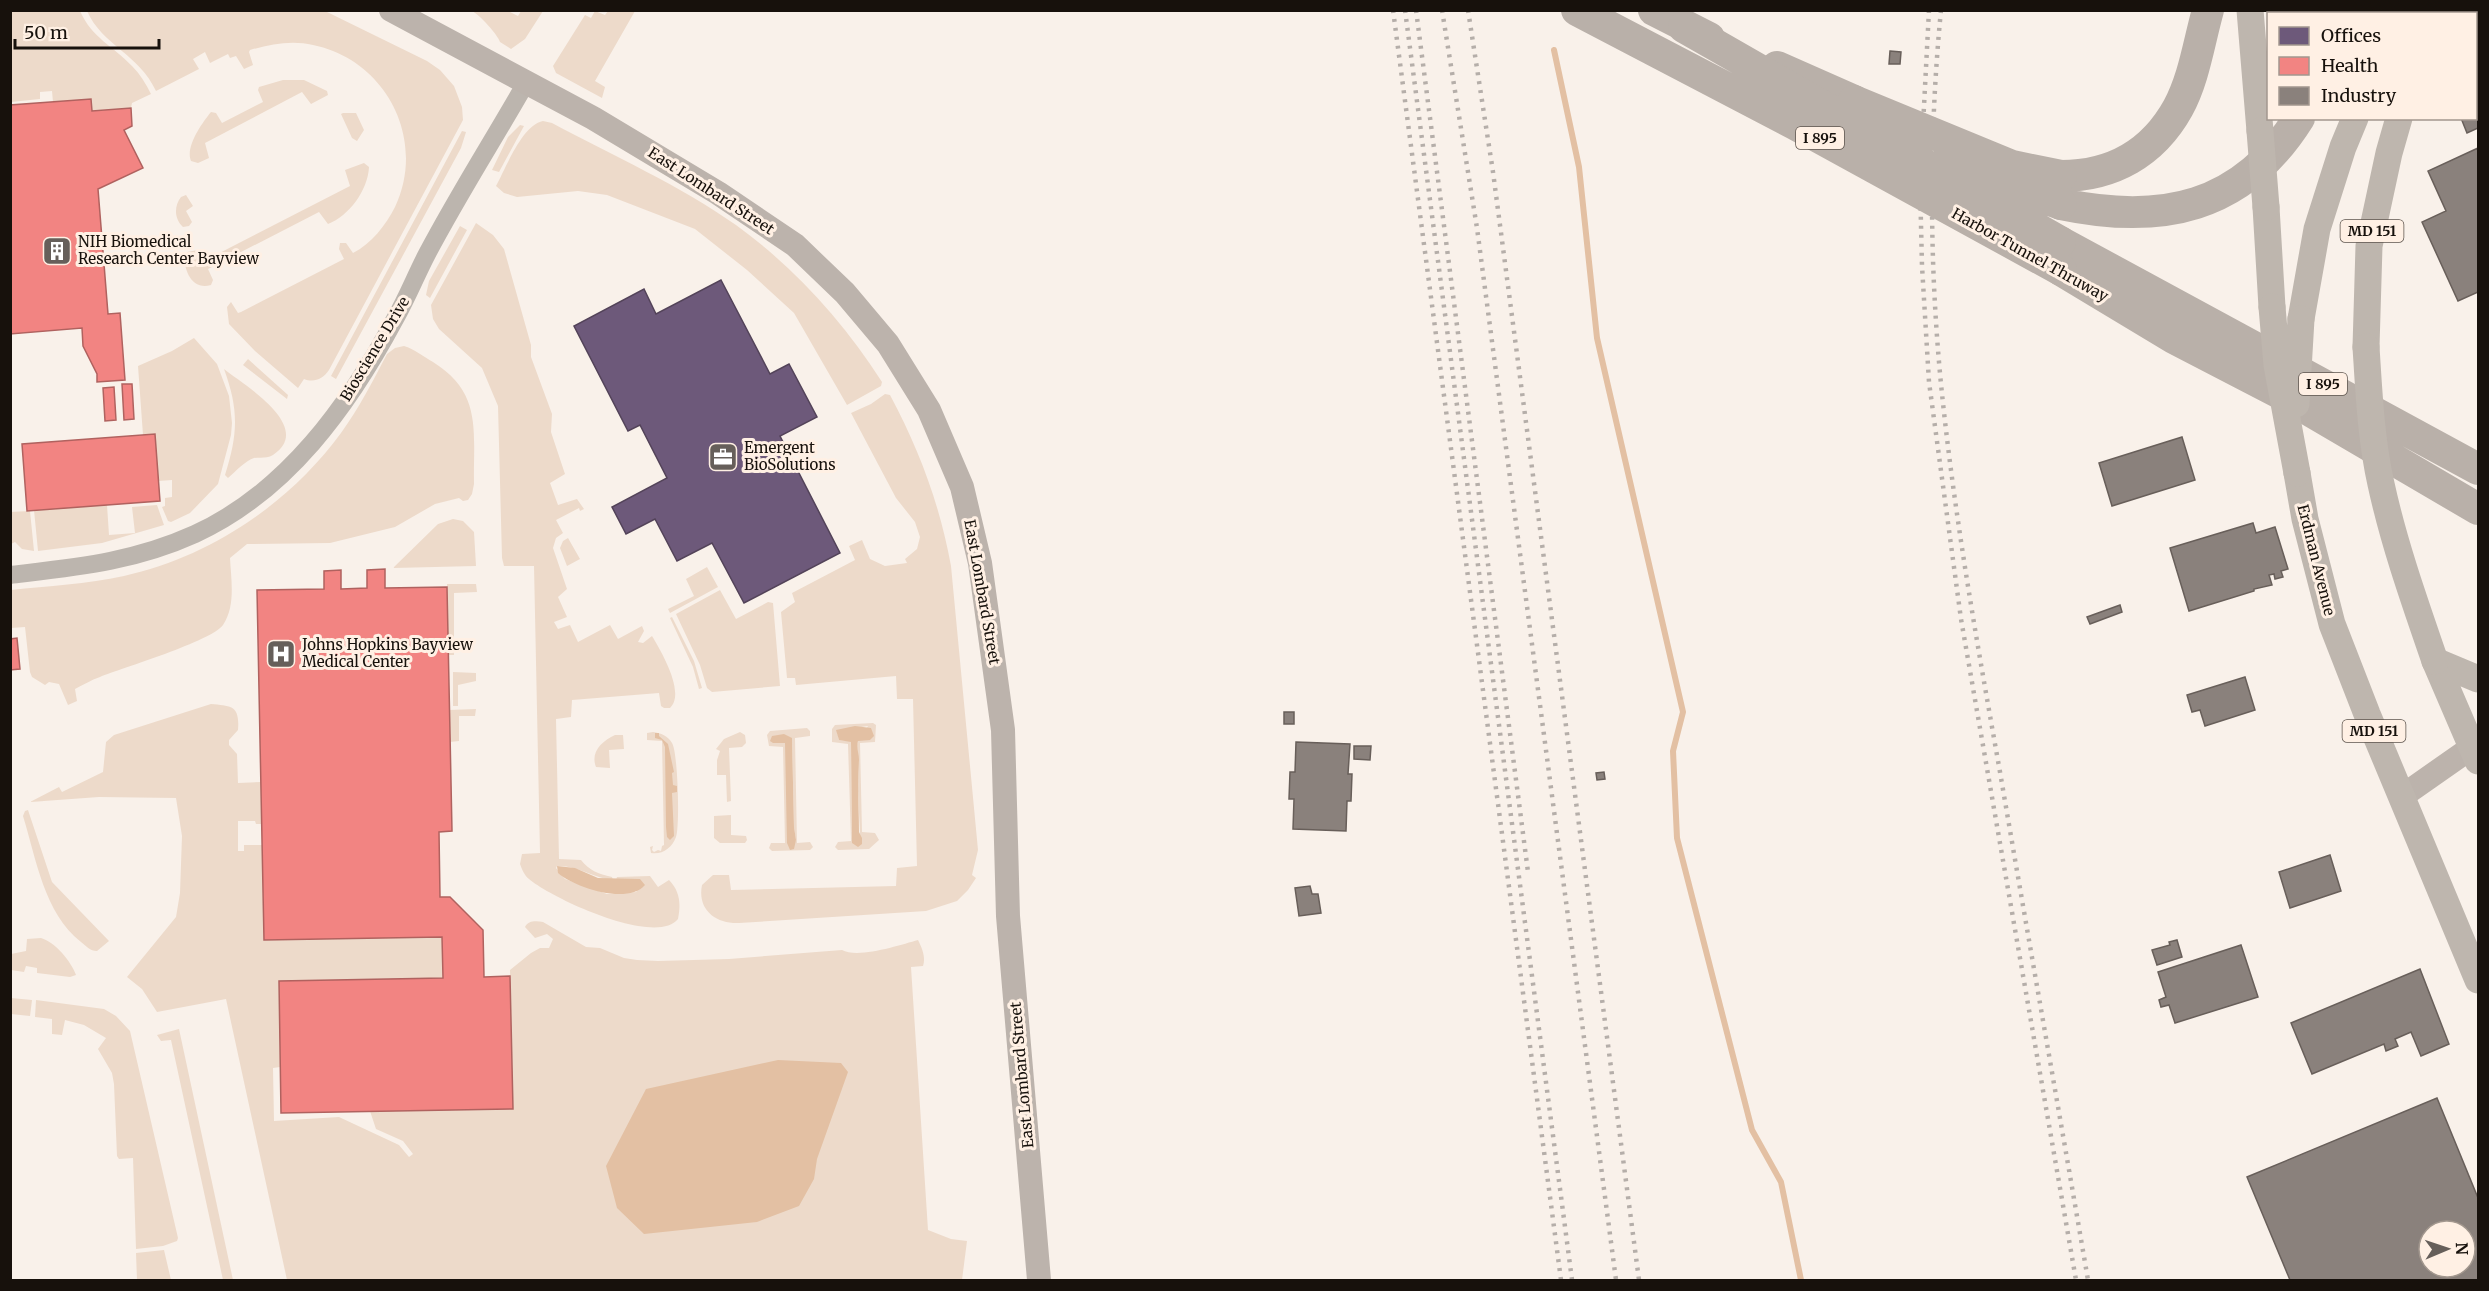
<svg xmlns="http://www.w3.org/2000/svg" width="2489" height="1291" font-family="Merriweather,serif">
  <rect width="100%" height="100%" fill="#f9f1ea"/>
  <path fill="#eddaca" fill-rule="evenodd" d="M11 11H80C92 38 113 46 132 66 140 74 146 84 151 94L132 103 131 108 92 111 91 99 53 102 52 91 40 92V99L11 102Z
    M87 11H325L427 61 440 70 454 86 462 107 463 120 329 370C323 379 314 383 304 379L298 388 255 351 229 324 227 307 231 302 238 313 241 312 344 259 339 249 340 243H346L353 253C371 244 386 225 395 207 427 139 386 60 313 45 292 40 271 44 250 50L249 52 253 65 244 69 236 56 230 58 228 54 210 63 205 52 193 59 199 69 156 91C139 54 102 45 87 11Z
    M472 11H508L518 16 521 11H543L525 39 511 49 500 42C498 35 480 15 472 11Z
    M595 11 605 15 608 11H635L595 81 605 87 602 98 556 73 553 66 585 15 591 18Z
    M283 80H304L327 91 328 95 311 104 302 92 205 143 209 158 198 163 191 161C185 147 202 123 211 112L216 113 222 123 263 102 258 90 259 87Z
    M343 113H356L364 130 357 141 352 138 341 114Z
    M543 121 552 123C614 156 679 185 736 225 795 268 843 321 882 382L881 386 847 405 794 313 747 270 695 229 607 195 578 191 517 197 504 193 496 186C506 168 522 125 543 121Z
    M520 125 524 126 499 172 492 170 508 137Z
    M462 131 466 132 461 148 336 379 331 376Z
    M364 163 369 167C368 190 349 216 328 224L319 212 208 269 213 280 211 285C193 290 186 274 184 259L187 252 198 250 204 261 350 186 345 170Z
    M186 195 193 206 186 211 192 222 189 226 183 227C174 219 174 206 181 197Z
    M476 223 493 235 504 249 531 345V357L552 414 551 432 565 474 550 483 558 505 577 499 584 509 580 511 579 508 556 520 563 533 556 538 553 548 567 589 558 597 567 617 554 622 558 629 570 625 578 642 610 625 618 639 642 626 644 631 638 642 643 643 652 636C661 651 686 693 670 708H664L661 706 659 693 572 700 571 717 556 719 559 859 581 860C589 870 598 874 612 877L613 880C593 878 577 865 557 866L556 868 565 879 607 894 637 892 624 880H616L617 877 650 876 658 887 669 880C680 891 681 904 678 919 656 947 551 898 529 879 524 875 522 869 520 864L522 854 540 853 534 566H504L502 558 498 406 482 368 439 329 433 319 431 305Z
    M460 226 467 230 430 298 426 295 429 281Z
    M194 338 217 364 229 396 232 423 231 435 218 484 190 513 171 522 168 521 162 507 165 506V498L172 497V480L158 481 155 434 143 435 138 366 172 351Z
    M404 346C414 349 424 357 433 362 483 393 473 432 474 484L472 494 468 500 463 501 459 498 435 504 395 527 330 543 247 544 230 558C231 579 236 606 223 625 212 641 122 668 100 677 91 680 83 685 75 689L77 701 68 705 59 684 49 682 45 685 32 677 30 672 25 627 11 628V590C48 586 87 584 124 576 210 557 289 504 341 433 359 408 373 381 387 354L395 348Z
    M248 359 288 395 287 399 243 365Z
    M224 369C244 385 315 427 273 455 267 459 261 457 254 458 246 460 235 472 228 478L225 475C238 434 239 410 224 369Z
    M885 394 890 395C919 449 940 505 951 566L978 850 972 875 976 878 968 890 957 901 926 911 739 923C716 924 697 910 702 885L713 875H729L731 890 896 886 897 868 917 866 913 699H897L896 676 796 685 795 678H787L781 612 795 602 792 593 855 560 849 546 862 540 870 559 885 566 907 563 905 559 917 549 920 537 915 522 896 498 851 413 871 404Z
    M107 505 109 535 135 533 132 507 157 505 164 525 102 543 38 551 34 510Z
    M30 511 34 551 22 549 15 542 11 544 10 512Z
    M453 519 463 521 474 532 476 566 393 568 438 524Z
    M568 538 580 559 567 566 560 548 563 541Z
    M707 567 718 587 670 613 668 609 694 596 686 579Z
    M447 584H476L477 592 454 593V655H448Z
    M720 590 736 619 768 602 773 603 780 686 712 692 707 688 700 665 676 614Z
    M672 617 694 661 702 688 699 689 693 667 670 618Z
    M453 672 476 673V681L458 685V706H453Z
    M211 704C231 706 240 705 238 730L229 740V745L237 754 238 783 261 782 262 824H256L255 821H238V851H244V845H262L264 940 442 937 443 978 279 981 280 1067 273 1068 274 1121 339 1117 399 1145 409 1157 413 1154 403 1141 376 1129 370 1111 513 1108 510 970 531 953 540 948H549L553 939 547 934 535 938 525 927C528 920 537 921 543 922L586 947 600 948 624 958 637 960 658 961 729 959 842 950C858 959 900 945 918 940 922 948 926 957 923 966L911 967 928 1230 951 1239 967 1241 962 1280H287L226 999 157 1012 142 989 127 977 176 917 180 893 182 836 176 798 99 797 30 802 59 787 62 792 103 772 106 742 114 735Z
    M476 709 475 716H459V741L450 742 449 710Z
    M873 723 876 725 875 742 860 743 862 832 875 833 879 840 869 849 838 850 835 847 838 842 851 841 848 744 832 742V729L835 725ZM868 726 858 741 856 748 860 834 852 843 851 741 839 740 837 731Z
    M807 728 810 731V736L795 738 797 843 810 842 813 847 810 850 772 851 769 848 771 843H785L783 747 769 746 767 735 770 731ZM792 738 794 827 796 841 787 843V751L785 743H773Z
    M653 732C661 733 668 736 672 743 678 752 680 827 676 837 672 848 662 855 651 853L650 847 653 846 652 850 654 852 658 850 661 851 662 846 664 845 662 741 647 740V733Z
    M740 732 745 735 746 743 742 747 729 748 731 801 727 802 726 775H717V760L720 751 716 749 724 739Z
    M615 735H623L624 749 609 750 610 768 596 767C590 752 602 741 615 735Z
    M28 810 52 882 109 941 97 951C90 951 86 946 81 942 44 913 36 858 23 816L25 811Z
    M731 815V835L746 836 747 840 745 843H720L714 838V816Z
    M41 938C55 942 71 961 76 975L70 977 37 973V968L26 966 24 972 11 970V954L26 951 27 939Z
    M11 998 32 1000 30 1016 11 1014Z
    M36 1000 104 1009 116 1016 130 1031 178 1238 177 1241 163 1246 136 1249 133 1158 119 1159 117 1156 114 1084 112 1073 98 1049 106 1038 84 1025 65 1020 62 1035 52 1034V1019L35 1017Z
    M179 1029 233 1280H223L171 1040 161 1041 157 1035Z
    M164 1250 171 1280H137L136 1253Z"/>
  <path fill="#e3c0a3" d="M855 726 871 728 874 736 870 740 858 741C856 748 859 753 859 760 857 784 859 808 859 832L862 838V844L858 847 852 843 851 742 839 740 836 730Z
    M655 733H659V736L668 744 674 772 672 773 673 785 677 786V792L672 793 674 836 670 840 667 837 666 827 665 747 662 740 655 738Z
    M784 734 792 738 794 827 796 840 794 849 790 850 787 843 785 743H773L770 741 772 736Z
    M557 866 575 868 598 878 640 879 645 885C628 905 575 888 558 873Z
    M778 1060 841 1063 848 1072 817 1159 814 1179 799 1206 757 1222 644 1234 617 1208 606 1166 646 1089Z"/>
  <path fill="#6d597a" stroke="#534359" stroke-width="1.5" d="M721 280 770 374 789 364 817 417 780 436 840 553 744 603 712 543 677 561 655 519 626 534 612 507 667 478 640 425 628 431 574 326 644 289 656 314Z"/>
  <path fill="#f28482" stroke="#b0625f" stroke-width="1.5" d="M91 99 92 111 131 108 132 126 124 130 143 168 98 189 108 314 120 313 125 380 97 382V374L83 346 82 328 10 334V105Z
    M122 384H132L134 419 124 420Z
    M114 387 116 420 105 421 103 388Z
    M155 434 160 501 27 511 22 444Z
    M385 569V588L447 587 452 831 439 832 440 897H450L483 930 484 977 510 976 513 1109 281 1113 279 981 443 978 442 937 264 940 257 590 324 589V571L341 570V589L367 588V570Z
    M17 638 20 669 10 670V639Z"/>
  <path fill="#8a817c" stroke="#685f5a" stroke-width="1.5" fill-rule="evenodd" d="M1890 51 1901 52 1900 64H1889Z
    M2478 91V128L2467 133 2461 118H2476V92Z
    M2478 148V292L2458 301 2422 222 2446 211 2428 171Z
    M2182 437 2195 480 2112 506 2099 463Z
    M2253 523 2256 533 2275 527 2288 569 2281 571 2283 577 2275 579 2274 574 2269 575 2272 585 2254 589V591L2189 611 2170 548Z
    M2120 605 2122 612 2090 624 2087 617Z
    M2245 677 2255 710 2205 726 2200 710 2192 712 2187 695Z
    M1284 712H1294V724H1284Z
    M1296 742 1350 744 1348 774H1352L1351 801H1347L1346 831 1293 829 1294 799H1289L1290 772H1295Z
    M1354 746H1371L1370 760 1354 759Z
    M1604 772 1605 779 1597 780 1596 773Z
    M2330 855 2341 891 2290 908 2279 872Z
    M1310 886 1312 894H1318L1321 913 1299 916 1295 888Z
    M2177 940 2182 957 2157 965 2152 950 2170 945 2169 942Z
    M2241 945 2258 997 2175 1023 2169 1005 2161 1007 2159 1000 2166 997 2158 972Z
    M2420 969 2449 1044 2421 1056 2411 1032 2395 1039 2398 1046 2386 1051 2384 1044 2312 1074 2291 1023Z
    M2437 1098 2478 1198V1280H2290L2247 1177ZM2429 1231H2465V1267H2429Z"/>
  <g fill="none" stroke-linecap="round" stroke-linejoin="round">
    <path stroke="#e3c0a3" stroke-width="6" d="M1554 50 1579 167 1597 338 1683 712 1673 751 1677 838 1752 1130 1781 1182 1801 1280"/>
    <path stroke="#bcb5ae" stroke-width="18" d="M10 575C77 567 133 562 195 534 287 492 349 405 395 319 407 298 416 275 427 254 458 195 494 139 527 81"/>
    <path stroke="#bcb3ac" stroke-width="24" d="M391 10 593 118 718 193 795 245 845 293 888 344 929 410 962 487 980 563 1003 730 1008 916 1039 1280
      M2401 797 2478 743"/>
    <path stroke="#beb6ae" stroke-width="27" d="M2250 10 2260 131
      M2408 14 2409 10
      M2444 14 2446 10
      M2266 207 2272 307
      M2301 319 2317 229 2343 147 2355 118
      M2366 347 2369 246 2389 153 2399 118
      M2297 473 2305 519 2332 624 2367 714 2478 980
      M2435 661 2478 761
      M2435 661 2478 679"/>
    <path stroke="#b9b0a9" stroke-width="32" d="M1654 10 1709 38
      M2352 14 2354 10
      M1777 67 1854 101
      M2061 176C2112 176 2153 153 2178 108 2194 79 2199 42 2208 10
      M2061 204C2161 225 2242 209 2299 118
      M2060 242 2478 469
      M2061 270 2174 338 2282 394 2478 509"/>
    <path stroke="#b5aea9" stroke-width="4.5" stroke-dasharray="3 6" stroke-linecap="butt" d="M1393 10 1561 1280
      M1405 10 1572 1280
      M1416 10 1528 872
      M1442 10 1477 228 1616 1280
      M1468 10 1493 172 1639 1280
      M1929 10 1920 183 1922 266 1929 382 1961 619 2076 1280
      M1941 10C1929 134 1929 260 1941 384 1954 514 1977 643 2000 772 2029 942 2059 1111 2088 1280"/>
    <path stroke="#beb6ae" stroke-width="27" d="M2260 131 2266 207
      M2272 307 2277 365 2297 473
      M2366 347C2369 393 2371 440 2381 484 2394 544 2415 603 2435 661
      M2296 404 2301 319"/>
    <path stroke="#b9b0a9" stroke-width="32" d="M1577 10 1795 124 2061 270
      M1684 27 2060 242
      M1854 101 2012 166 2061 176
      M1949 156 2021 190 2061 204"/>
  </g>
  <defs>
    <g id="building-square" transform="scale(1.5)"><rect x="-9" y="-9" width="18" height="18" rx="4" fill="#665f5a" stroke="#fff0e4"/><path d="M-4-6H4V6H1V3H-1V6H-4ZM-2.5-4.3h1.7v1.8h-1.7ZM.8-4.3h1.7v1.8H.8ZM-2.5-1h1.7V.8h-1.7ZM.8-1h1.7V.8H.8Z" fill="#fff"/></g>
    <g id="office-square" transform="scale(1.5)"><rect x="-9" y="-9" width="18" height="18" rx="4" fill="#665f5a" stroke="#fff0e4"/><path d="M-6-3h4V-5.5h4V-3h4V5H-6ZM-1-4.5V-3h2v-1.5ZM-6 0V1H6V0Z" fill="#fff"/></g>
    <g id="hospital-square" transform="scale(1.5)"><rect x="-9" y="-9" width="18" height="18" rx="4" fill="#665f5a" stroke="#fff0e4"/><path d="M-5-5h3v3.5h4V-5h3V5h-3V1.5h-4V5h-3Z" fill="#fff"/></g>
  </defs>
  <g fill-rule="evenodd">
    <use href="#building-square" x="57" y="251"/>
    <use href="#office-square" x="723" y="457"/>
    <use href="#hospital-square" x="281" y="654"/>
  </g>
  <g text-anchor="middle" stroke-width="6" stroke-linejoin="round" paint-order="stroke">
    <g fill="#fff0e4" stroke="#5d544d" stroke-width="1.5">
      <rect x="1796" y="127" width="48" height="22" rx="4.5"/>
      <rect x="2340.5" y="220" width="63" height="22" rx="4.5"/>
      <rect x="2299" y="373" width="48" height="22" rx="4.5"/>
      <rect x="2342.5" y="720" width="63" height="22" rx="4.5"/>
    </g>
    <g font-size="14" font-weight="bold" fill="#17110c">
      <text x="1820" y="143">I 895</text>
      <text x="2372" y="236">MD 151</text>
      <text x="2323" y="389">I 895</text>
      <text x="2374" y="736">MD 151</text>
    </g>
    <g font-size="15" fill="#17110c" stroke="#fff0e4">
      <text transform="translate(711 191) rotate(33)" y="5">East Lombard Street</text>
      <text transform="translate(2030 255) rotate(29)" y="5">Harbor Tunnel Thruway</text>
      <text transform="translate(375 349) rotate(-59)" y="5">Bioscience Drive</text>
      <text transform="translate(2316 560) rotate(76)" y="5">Erdman Avenue</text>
      <text transform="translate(982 592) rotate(80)" y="5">East Lombard Street</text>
      <text transform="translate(1022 1075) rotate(-95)" y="5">East Lombard Street</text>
    </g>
    <g font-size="15" fill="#17110c" stroke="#fff0e4" text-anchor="start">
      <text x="78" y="247">NIH Biomedical<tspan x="78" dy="17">Research Center Bayview</tspan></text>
      <text x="744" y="453">Emergent<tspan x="744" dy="17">BioSolutions</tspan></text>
      <text x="302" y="650">Johns Hopkins Bayview<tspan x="302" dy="17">Medical Center</tspan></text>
    </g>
  </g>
  <rect width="2489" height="1291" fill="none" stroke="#17110c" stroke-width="24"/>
  <rect x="2267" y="12" width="210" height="108" fill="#fff0e4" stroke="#a2978e" stroke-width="1.5"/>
  <rect x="2279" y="27" width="30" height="18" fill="#6d597a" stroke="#a2978e" stroke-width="1.5"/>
  <text x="2321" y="42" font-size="18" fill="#17110c">Offices</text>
  <rect x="2279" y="57" width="30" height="18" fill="#f28482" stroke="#a2978e" stroke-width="1.5"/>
  <text x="2321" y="72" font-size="18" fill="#17110c">Health</text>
  <rect x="2279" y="87" width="30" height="18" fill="#8a817c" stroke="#a2978e" stroke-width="1.5"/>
  <text x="2321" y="102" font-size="18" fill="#17110c">Industry</text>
  <g transform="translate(2447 1249) rotate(88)"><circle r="28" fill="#fff0e4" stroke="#a2978e" stroke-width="1.5"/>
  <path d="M0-4.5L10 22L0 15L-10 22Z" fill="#665f5a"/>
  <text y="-9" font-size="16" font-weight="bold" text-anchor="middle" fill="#17110c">N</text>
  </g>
  <path d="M15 39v9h144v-9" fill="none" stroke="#17110c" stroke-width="3"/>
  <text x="24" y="39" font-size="18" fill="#17110c" stroke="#fff0e4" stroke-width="4.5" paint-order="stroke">50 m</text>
</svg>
